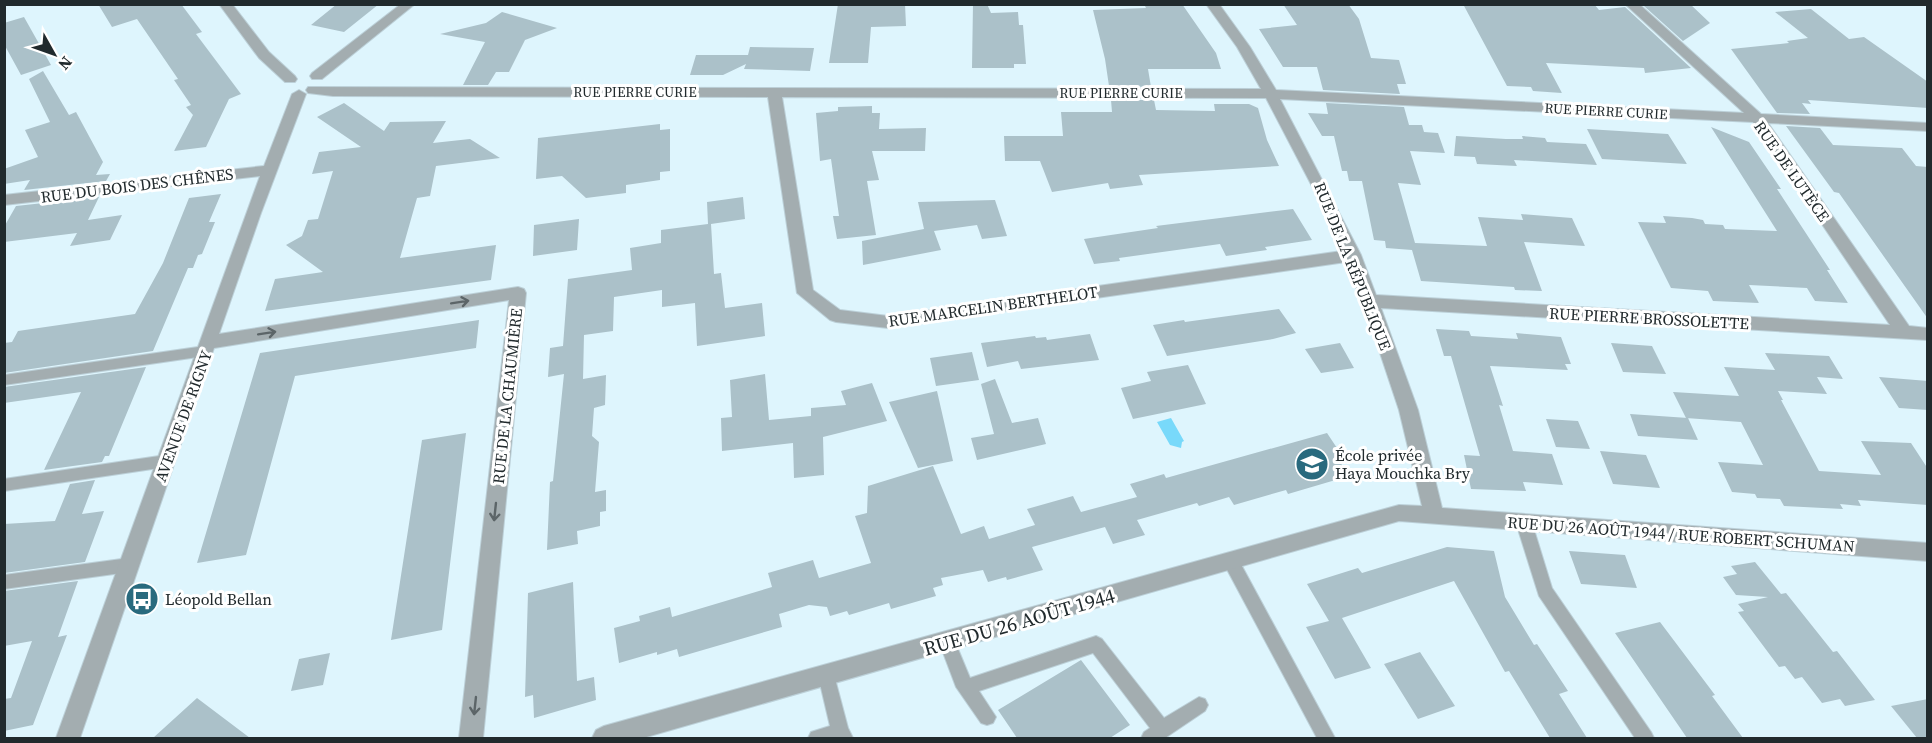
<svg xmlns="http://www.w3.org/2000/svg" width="1932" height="743" font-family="'Source Serif 4',serif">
  <rect width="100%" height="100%" fill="#def5fd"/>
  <path fill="#78d9fa" d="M1171 418 1184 441 1182 442 1181 448 1170 445 1157 422Z"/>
  <path fill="#abc1c9" d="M98 4H181L202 32 196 34 241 94 229 99 206 147 174 151 193 115 186 107 191 105 174 80 178 79 137 19 112 27Z
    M337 4H379L344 32 311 25Z
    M838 4H905L906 26 871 27 868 63H829Z
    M973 4H987L991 13 1018 12 1019 25H1023L1026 64H1014V68H972Z
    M1144 4H1182L1216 53 1221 69H1148L1151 87 1109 86 1105 59 1093 10 1146 8Z
    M1283 4H1348L1359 19 1371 58 1399 60 1406 84H1397L1400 94 1323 90 1317 67H1283L1259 29 1297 25Z
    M1463 4H1594L1599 10 1625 7 1691 68 1645 73 1644 68 1546 63 1562 93 1533 91 1531 87 1507 86Z
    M1690 4 1710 23 1683 41 1644 6Z
    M1811 9 1849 39 1864 37 1928 82V108L1808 100 1811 104 1802 103 1810 114 1777 113 1731 49 1789 43 1787 41 1808 38 1775 12Z
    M502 12 557 28 525 40 509 72H496L488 85H463L485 42 440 34 486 23Z
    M24 17 51 65 21 75 4 44V23Z
    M750 47 814 48 810 71 744 69 746 64 723 75H690L696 55H748Z
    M43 71 69 115 76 112 103 162 96 175 110 174 106 181 24 190 30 180 4 184V169L38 157 25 130 50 122 29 79Z
    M1111 100H1154L1156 110 1215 111 1214 104H1249L1258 108 1267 140 1279 166 1139 175 1143 185 1110 189 1108 183 1052 192 1040 161H1005L1004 136H1063L1061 112H1112Z
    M344 103 384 131 390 122 446 121 433 143 470 139 500 158 436 166 430 196 417 198 400 258 496 245 491 280 265 311 275 279 323 272 286 245 302 236 308 220 318 219 333 171 312 174 319 152 361 147 317 117Z
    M1326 103 1404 107 1409 125H1422L1424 132 1438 133 1445 153 1410 151 1421 185 1398 183 1415 243 1487 246 1478 217 1523 220 1521 214 1572 218 1585 246 1524 242 1542 291 1515 290 1514 287 1421 281 1412 250 1386 248 1385 241 1374 240 1362 181H1349L1347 171H1342L1334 136H1322L1308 113 1328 114Z
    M872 106V113H880L879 129 926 128 925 151H872L879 180 867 181 876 235 837 239 833 216H839L831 159 820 161 816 113 838 111V107Z
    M660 124V130L670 129V171L660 172V180L626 185V193L586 198 562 176 536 179 538 138Z
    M1786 126 1820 128 1833 145 1902 148 1916 166 1928 167V319L1839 193 1834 192Z
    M1711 127 1749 142 1781 189H1777L1830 270H1827L1848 303 1815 301 1807 288 1749 285 1759 303 1713 301 1708 291 1671 288 1638 222 1666 223 1663 216 1692 218 1703 220 1705 224 1723 225 1725 229 1777 231Z
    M1587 129 1668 134 1687 164 1602 159Z
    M1456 136 1506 139H1523L1522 136 1545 138 1547 142 1586 144 1597 165 1514 160 1517 166 1477 164 1475 157 1454 156Z
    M221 194 209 222H215L202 254 198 255 193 268H188L153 351 4 373V343L12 342 18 331 135 314 163 263 189 198Z
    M99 197 88 220 122 215 110 240 70 246 77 233 4 242V227L16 206Z
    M743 197 745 219 711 224 714 274 721 273 725 308 762 303 765 336 697 346 695 303 662 307V290L614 297 613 331 584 335 583 379 606 375 605 405 594 408 592 436 599 442 595 492 606 490V511L600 512V526L577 531 578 544 547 550 550 482 553 481 564 374 548 377 550 348 563 346 568 279 632 270 630 248 661 243V230L708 224 707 202Z
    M995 200 1007 236 982 239 977 225 934 231 941 250 863 265 862 241 924 229 918 202Z
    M1293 209 1312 240 1265 247 1267 250 1226 256 1220 244 1119 258 1120 261 1094 264 1084 239 1158 228 1156 226Z
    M579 219 577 250 533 256 534 225Z
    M1279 309 1296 333 1273 339 1167 356 1153 325 1184 320 1185 322Z
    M479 320 476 348 295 376 246 555 197 563 260 353Z
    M1436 329 1469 331 1471 336 1518 339 1516 333 1561 337 1571 364H1565L1568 370 1490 366 1503 406 1499 405 1513 451 1552 454 1563 485 1523 482 1526 491 1471 489 1464 455 1480 456 1451 356H1444Z
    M1090 334 1099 360 1021 369 1018 361 987 367 981 343 1035 336 1036 338 1046 337 1047 340Z
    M1340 343 1354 368 1321 373 1305 349Z
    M1611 343 1652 346 1666 374 1623 372Z
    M972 352 979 380 936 386 930 358Z
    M1765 353 1829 356 1843 379 1817 377 1827 394 1778 391 1783 400H1781L1819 471 1881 475 1861 441 1911 443 1928 469V505L1858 500 1861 506 1840 504 1843 509 1784 506 1780 499 1757 498 1755 494 1732 492 1718 462 1763 465 1741 422 1686 418 1673 392 1739 396 1724 367 1775 370Z
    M1188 365 1206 404 1133 419 1121 388 1151 381 1147 372Z
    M146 367 109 456H105L102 462 44 470 81 392 4 403V387Z
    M765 374 769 420 811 416V408L846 405 841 391 872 383 887 421 823 437 824 475 794 478 793 443 722 451 721 418 732 417 730 380Z
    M1879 377 1928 381V410L1899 408Z
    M995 379 1012 423 1038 418 1046 444 977 460 971 438 994 434 981 384Z
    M937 391 953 461 918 468 889 402Z
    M1630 414 1688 418 1698 440 1638 436Z
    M1546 419 1578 421 1590 449 1556 447Z
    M466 433 442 630 391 640 422 440Z
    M1327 433 1345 460 1340 462 1349 476 1288 494 1286 490 1234 505 1229 497 1199 506 1197 503 1137 520 1145 535 1113 544 1105 527 1032 547 1043 570 1007 580 1006 577 988 582 983 570 941 578 943 585 933 588 936 596 891 609 889 603 849 615 847 611 830 616 827 607 809 605 779 614 782 627 679 657 677 649 657 655V652L619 663 614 628 640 621 639 616 670 607 672 617 772 587 768 573 813 560 819 578 871 563 855 516 867 513 868 486 933 466 961 534 984 526 989 539 1035 525 1027 509 1073 496 1081 512 1137 497 1130 484 1164 474 1166 478Z
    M1600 451 1646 455 1660 488 1613 484Z
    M95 480 82 514 104 511 85 562 4 573V524L55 521 70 484Z
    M1447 547 1494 551 1505 597 1534 645 1537 644 1568 691 1559 694 1587 738H1550L1509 671 1505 672 1454 581 1342 618 1371 668 1335 679 1306 627 1329 621 1307 584 1358 568 1362 573Z
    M1569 551 1625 555 1637 588 1581 584Z
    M1755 562 1781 594 1786 593 1833 652 1837 651 1875 700 1845 706 1840 699 1822 703 1802 677 1795 679 1785 666 1779 667 1738 612 1744 611 1738 604 1768 597 1736 595 1723 577 1737 574 1731 566Z
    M78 581 58 637 67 635 33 725 4 731V699L11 698 32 641 4 646V591Z
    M573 582 577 681 594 677 596 700 534 718 533 695 525 697 528 593Z
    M1660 622 1715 695 1712 696 1743 738H1687L1615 633Z
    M1420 652 1455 706 1418 719 1384 664Z
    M330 653 323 685 291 691 299 659Z
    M1081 660 1130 725 1110 738H1017L998 710Z
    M197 698 250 738H153Z
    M1928 699V738H1917L1891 706Z"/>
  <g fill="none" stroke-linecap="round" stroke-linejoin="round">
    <g stroke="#bcd0d8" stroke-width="2">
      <path id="lane" d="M205 346 212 351 205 356 4 385V375Z
        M166 455 171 457 173 461 171 465 166 467 4 491V479Z
        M1524 517 1529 518 1532 523 1552 588 1651 732 1654 738H1635L1539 596 1516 523 1519 518Z
        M1231 555 1237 557 1335 738H1317L1223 562 1225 557Z
        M129 558 135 560 137 565 135 570 129 572 4 589V575Z
        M947 634 953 637 970 678 1096 636 1102 639 1164 718 1199 697 1205 699 1208 705 1205 711 1165 738H1141L1144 732 1150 728 1093 653 979 691 996 717 993 723 987 725 981 723 956 687 939 642 941 637Z
        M826 667 832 669 834 675 848 728 853 738H808L811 732 830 726 818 675 820 669Z"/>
    </g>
    <g stroke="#bcd0d8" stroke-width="2">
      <path id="street" d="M219 4H232L269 52 295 76 297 79 295 82H285L259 58Z
        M401 4H415L322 79H312L310 76 312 73Z
        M1206 4H1219L1250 47 1276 90 1744 113 1625 4H1639L1761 114 1928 123V131L1768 123 1909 326 1928 328V340L1381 308 1418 410 1442 508 1928 543V561L1399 521 643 738H592L596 730 604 726 1399 505 1422 506 1399 410 1371 326 1346 262 888 328 836 322 830 320 797 293 768 97 333 96 308 93 306 90 308 87 1261 89 1237 47ZM782 97 1266 98 1314 190 1342 251 888 316 840 310 813 290ZM1280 99 1753 122 1890 325 1376 295 1361 255Z
        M299 90 306 94 261 213 219 334 518 287 524 289 526 293 483 738H459L509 300 214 348 80 738H56L260 176 4 205V195L264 166 292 94Z"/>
    </g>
    <use href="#lane" fill="#a3adb0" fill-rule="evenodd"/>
    <use href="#street" fill="#a3adb0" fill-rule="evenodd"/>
  </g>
  <defs><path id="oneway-shaft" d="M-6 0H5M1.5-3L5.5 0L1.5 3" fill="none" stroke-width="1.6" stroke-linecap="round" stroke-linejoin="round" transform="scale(1.5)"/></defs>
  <g stroke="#5c6568">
    <use href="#oneway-shaft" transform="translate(460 302) rotate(-9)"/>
    <use href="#oneway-shaft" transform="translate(267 333) rotate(-9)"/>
    <use href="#oneway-shaft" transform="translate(495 512) rotate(96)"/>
    <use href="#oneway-shaft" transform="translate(475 706) rotate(96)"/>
  </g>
  <defs>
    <g id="school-disc" transform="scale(1.725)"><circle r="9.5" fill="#296a7e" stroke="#fff"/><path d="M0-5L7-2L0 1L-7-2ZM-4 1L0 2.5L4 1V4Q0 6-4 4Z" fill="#fff"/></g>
    <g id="bus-disc" transform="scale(1.725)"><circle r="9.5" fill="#296a7e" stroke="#fff"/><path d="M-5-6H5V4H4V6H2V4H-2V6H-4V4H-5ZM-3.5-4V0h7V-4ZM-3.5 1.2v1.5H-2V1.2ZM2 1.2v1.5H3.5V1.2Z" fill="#fff"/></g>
  </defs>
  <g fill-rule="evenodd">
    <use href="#school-disc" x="1312" y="464"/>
    <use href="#bus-disc" x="142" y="599"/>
  </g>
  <g text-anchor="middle" stroke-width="6" stroke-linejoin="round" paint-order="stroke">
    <g font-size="14" fill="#212a2d" stroke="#fff">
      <text x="635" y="97">RUE PIERRE CURIE</text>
      <text x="1121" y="98">RUE PIERRE CURIE</text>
      <text transform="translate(1606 111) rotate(3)" y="5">RUE PIERRE CURIE</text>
    </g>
    <g font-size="16" fill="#212a2d" stroke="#fff">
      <text transform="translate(1792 171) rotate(55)" y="6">RUE DE LUTÈCE</text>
      <text transform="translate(137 185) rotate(-7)" y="6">RUE DU BOIS DES CHÊNES</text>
      <text transform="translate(1353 266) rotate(68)" y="6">RUE DE LA RÉPUBLIQUE</text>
      <text transform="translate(993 306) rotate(-8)" y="6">RUE MARCELIN BERTHELOT</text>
      <text transform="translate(1649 318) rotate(3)" y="6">RUE PIERRE BROSSOLETTE</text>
      <text transform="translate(507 396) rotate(-84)" y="6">RUE DE LA CHAUMIÈRE</text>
      <text transform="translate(183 416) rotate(-70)" y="6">AVENUE DE RIGNY</text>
      <text transform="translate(1681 534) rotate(4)" y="6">RUE DU 26 AOÛT 1944 / RUE ROBERT SCHUMAN</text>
    </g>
    <g font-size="16" fill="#212a2d" stroke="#fff" text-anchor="start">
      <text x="1335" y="461">École privée<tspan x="1335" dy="18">Haya Mouchka Bry</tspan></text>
      <text x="165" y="605">Léopold Bellan</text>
    </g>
    <g font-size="20" fill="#212a2d" stroke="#fff">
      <text transform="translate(1019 622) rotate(-16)" y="7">RUE DU 26 AOÛT 1944</text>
    </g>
  </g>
  <rect width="1932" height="743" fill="none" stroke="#212a2d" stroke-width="12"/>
  <g transform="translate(54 54) rotate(130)" stroke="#ffffff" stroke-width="4.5" paint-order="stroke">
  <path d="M0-4.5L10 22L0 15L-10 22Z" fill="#212a2d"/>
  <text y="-9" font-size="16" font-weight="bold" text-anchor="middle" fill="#212a2d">N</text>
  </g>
</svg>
